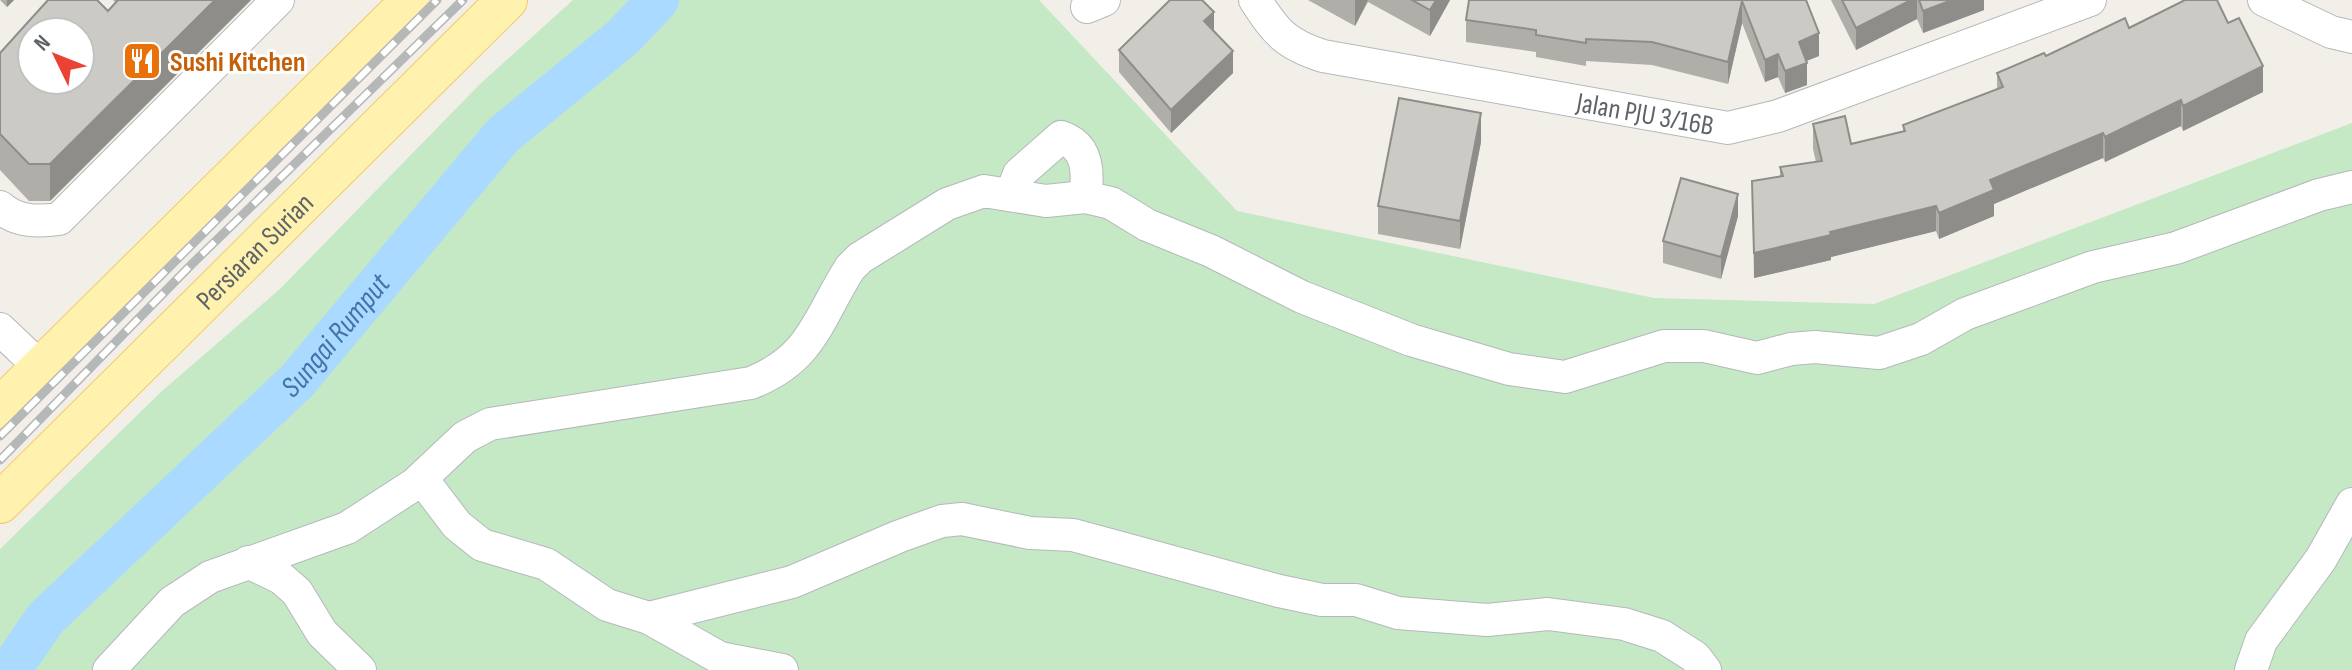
<svg xmlns="http://www.w3.org/2000/svg" width="2352" height="670" font-family="'Sofia Sans Condensed',sans-serif">
  <rect width="100%" height="100%" fill="#f1efe8"/>
  <path fill="#c5e8c5" d="M573 0H1039L1237 211 1654 298 1874 304 2352 123V670H0V549L161 392 281 288 480 84Z"/>
  <g fill="none" stroke-linecap="round" stroke-linejoin="round">
    <path stroke="#aadaff" stroke-width="42" id="s1" d="M10 670 46 618 297 381 503 135 623 37 658 0"/>
    <g stroke="#b5b8bc" stroke-width="34">
      <g id="minor">
        <path id="s2" d="M1255 0C1276 32 1285 44 1323 56L1728 128 1778 116 2090 0"/>
        <path d="M2264 0 2331 32 2352 37"/>
        <path d="M1087 7 1104 0"/>
        <path d="M1011 195 1019 174 1061 137C1088 146 1089 172 1085 197"/>
        <path d="M0 207C17 222 37 222 59 219L278 0"/>
        <path d="M0 329 42 369"/>
        <path d="M422 479 457 525 482 545 546 564 607 605 649 618 792 582 900 536 942 521 962 519 1030 533 1073 535 1279 591 1322 600H1356L1398 613 1487 620 1548 614 1624 624 1662 636 1695 657 1705 670"/>
        <path d="M248 562 281 578 297 592 322 633 360 670"/>
        <path d="M649 618 720 658 782 670"/>
        <path d="M109 670 172 602 210 577 347 528 415 484 465 437 490 424 751 383C813 358 817 320 850 268L860 258 947 204 984 191 1046 201 1085 197 1111 203 1147 225 1211 251 1302 297 1411 340 1509 369 1565 377 1664 346H1704L1757 358 1791 349 1815 347 1879 353 1921 339 1965 314 2093 267 2176 248 2319 195 2352 187"/>
        <path d="M2251 670 2261 641 2321 559 2352 504"/>
      </g>
    </g>
    <g stroke="#f2c960" stroke-width="42">
      <g id="major">
        <path d="M0 408 412 0"/>
        <path id="s3" d="M0 503 507 0"/>
      </g>
    </g>
    <use href="#minor" stroke="#fff" stroke-width="32"/>
    <use href="#major" stroke="#fff2af" stroke-width="40"/>
    <g stroke="#b6b7b8" stroke-width="9">
      <path id="rail" d="M0 436 437 0
        M0 460 191 265 463 0"/>
    </g>
    <use href="#rail" stroke="#fff" stroke-width="6" stroke-dasharray="18" stroke-linecap="butt"/>
  </g>
  <path fill="#afaea9" d="M0 0H14L7 7Z
    M113 0H251L50 201H29L0 170V53L108 11 116 3Z
    M1308 0H1450L1430 36 1368 2 1355 26Z
    M1469 0H1806L1819 56 1806 61 1807 85 1785 93 1778 77 1765 82 1742 23 1728 84 1652 65 1586 61V66L1536 57V52L1466 42V20Z
    M1831 0H1984V10L1923 33 1917 19 1856 50Z
    M2129 28 2263 92 2183 131 2181 126 2105 162 2103 158 1994 204V216L1939 239 1936 231 1831 257V260L1754 278 1752 181 1780 177V167L1816 162 1813 149V124L1851 144 1903 132V125L1997 89V73Z
    M1214 31 1233 73 1171 133 1119 72V50Z
    M1481 142 1460 249 1378 234V206Z
    M1738 216 1721 279 1663 263V241Z"/>
  <path fill="#8f8d8a" d="M7 0H14L7 7Z
    M215 0H251L50 201V164Z
    M1355 0H1368L1355 26Z
    M1436 0H1450L1430 36V10Z
    M1911 0H1917V19L1856 50V28Z
    M1952 0H1984V10L1923 33V11Z
    M1742 1V23L1728 84V62Z
    M1214 12V34L1204 21Z
    M1819 33V56L1799 64V42Z
    M1233 51V73L1171 133V110Z
    M1778 54V77L1765 82V60Z
    M1807 63V85L1785 93V71Z
    M2263 66V92L2183 131V106Z
    M2181 100V126L2105 162V137Z
    M1481 113V142L1460 249V221Z
    M2103 133V158L1994 204V216L1939 239V213L1990 180Z
    M1738 194V216L1721 279V257Z
    M1936 206V231L1831 257V260L1754 278V253L1830 232Z"/>
  <path fill="#cccac5" stroke="#8f8d8a" stroke-width="2" fill-rule="evenodd" d="M48 0H97L108 11 118 0H215L50 164H29L0 134V53ZM32 32H80V80H32Z
    M1170 0H1202L1214 12 1204 21 1233 51 1171 110 1119 50Z
    M1412 0H1436L1430 10Z
    M1469 0H1806L1819 33 1799 42 1807 63 1785 71 1778 54 1765 60 1742 1 1728 62 1652 42 1586 39V43L1536 35V30L1466 20Z
    M1842 0H1911L1856 28Z
    M1919 0H1952L1923 11Z
    M2185 0H2217L2228 23 2239 18 2263 66 2183 106 2181 100 2105 137 2103 133 1990 180 1994 190 1939 213 1936 206 1830 232 1831 235 1754 253 1752 181 1783 176 1780 167 1822 161 1813 124 1845 116 1851 144 1905 131 1903 125 2003 87 1997 73 2044 53 2046 56 2125 18 2129 28Z
    M1399 98 1481 113 1460 221 1378 206Z
    M1681 178 1738 194 1721 257 1663 241Z"/>
  <defs>
    <g id="restaurant-square" transform="scale(2)"><rect x="-9" y="-9" width="18" height="18" rx="4" fill="#e8710a" stroke="#fff"/><path d="M-5-6h1v4h1v-4h1v4h1v-4h1v5L-1.5 .5V6h-2V.5L-5-1ZM5-6V6H3V1.5H1.5Q1.5-4 5-6Z" fill="#fff"/></g>
  </defs>
  <g fill-rule="evenodd">
    <use href="#restaurant-square" x="142" y="61"/>
  </g>
  <g text-anchor="middle" stroke-width="6" stroke-linejoin="round" paint-order="stroke">
    <g font-size="28" font-weight="bold" fill="#c56008" stroke="#fff" text-anchor="start">
      <text x="170" y="71">Sushi Kitchen</text>
    </g>
    <g font-size="28" fill="#5f6368" stroke="#fff">
      <text dy="10" stroke="none"><textPath href="#s2" startOffset="418">Jalan PJU 3/16B</textPath></text>
      <text dy="10" stroke="none"><textPath href="#s3" startOffset="358">Persiaran Surian</textPath></text>
    </g>
    <g font-size="30" font-style="italic" fill="#4174aa" stroke="#fff">
      <text dy="10" stroke="none"><textPath href="#s1" startOffset="468">Sungai Rumput</textPath></text>
    </g>
  </g>
  <g transform="translate(56 56) rotate(313)"><circle r="38" fill="#ffffff" stroke="#bfc1c3" stroke-width="2"/>
  <path d="M0-6L14 30L0 20L-14 30Z" fill="#ea4335"/>
  <text y="-12" font-size="22" font-weight="bold" text-anchor="middle" fill="#5f6368">N</text>
  </g>
</svg>
